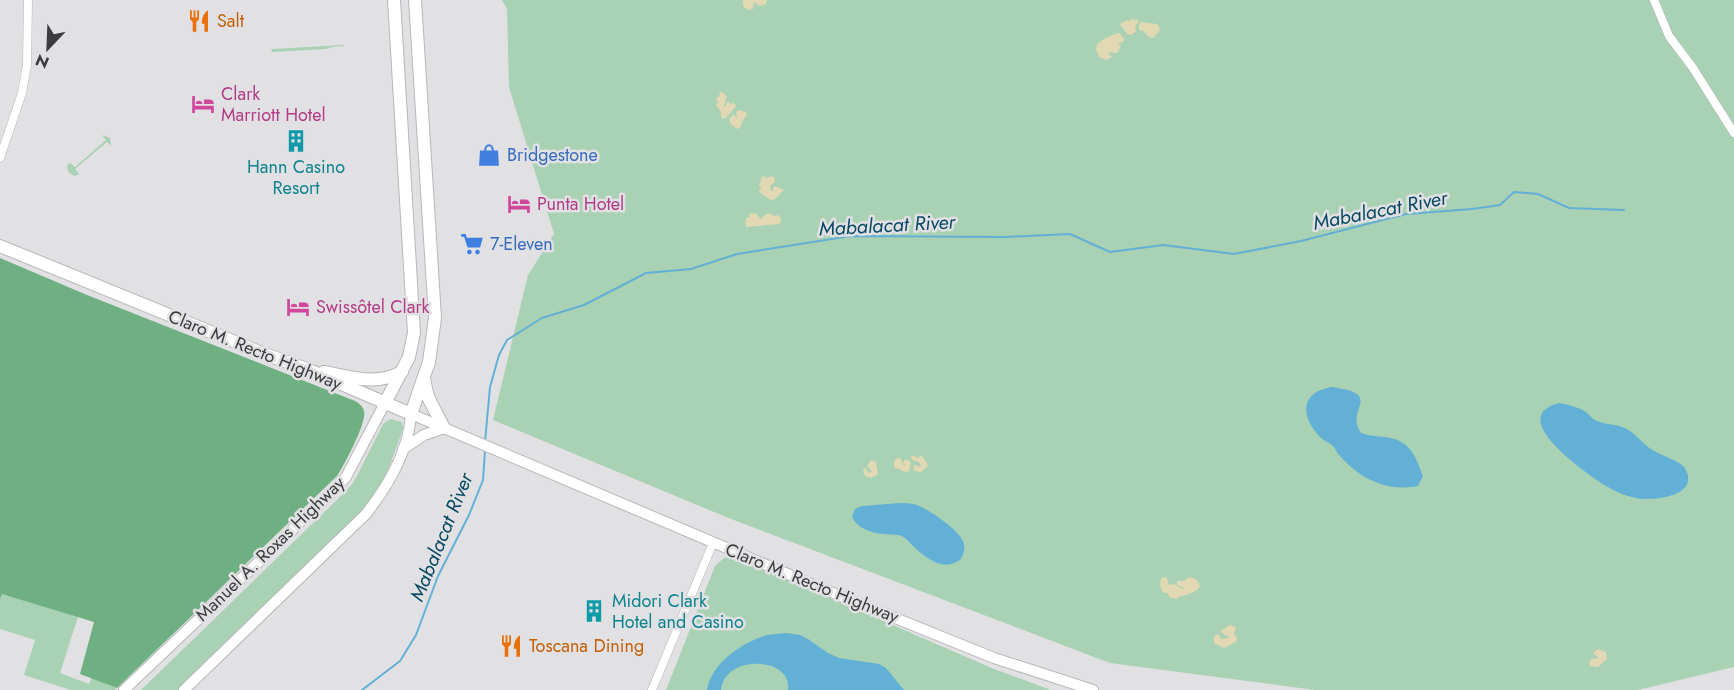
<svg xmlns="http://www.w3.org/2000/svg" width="1734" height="690" font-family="Jost,sans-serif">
  <rect width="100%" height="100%" fill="#e1e1e4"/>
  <path fill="#a9d1b3" d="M502 0H1734V667L1638 690H1315L1110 663 726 517 493 420 528 275 554 234 509 87 507 9Z
    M344 45V46L332 47 326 49 272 52 271 50 272 49Z
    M102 135 110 138 111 146 107 142 75 169 79 174 75 176C69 174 66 170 68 164L70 163 75 167 106 140Z
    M390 419 402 422 403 429 384 481 369 505 178 690H141L343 494 353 483 359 472 383 424Z
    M731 557 741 559 994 669 1051 690H666L715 566 724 558Z
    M2 593 78 617 60 673 89 684 92 677 117 688 115 690H71L24 675 35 640 0 629V599Z"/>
  <path fill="#6fb082" d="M0 258 87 295 350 399C356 401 362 404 364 411 367 423 344 465 337 476L117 688 80 674 94 622 2 594 0 599Z"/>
  <path fill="#e2d8b3" d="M743 0H767L766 4 760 6 754 2 753 9 748 10 743 6Z
    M1131 19 1138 20 1139 22 1135 26 1136 32 1130 35 1127 34 1120 24 1127 20 1129 22Z
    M1141 22 1157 24 1160 29 1158 34H1155V37C1149 39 1147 36 1144 31L1139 30V25Z
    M1120 33 1124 39 1123 42 1118 43 1121 46 1118 52 1115 53 1108 52 1112 57 1106 60 1099 57 1096 49 1097 44C1102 40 1114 33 1120 33Z
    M720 92H723L725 95 727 96 724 106H726V103L729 102 730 104 734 103 736 106 727 117 723 119 721 117V112L716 105 718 103 716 98 719 97Z
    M739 110 746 112 747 115 742 122 741 127 737 129 730 123 729 119 734 114 737 119 736 112Z
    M765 176 766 178 772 176 775 179V182L770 186 771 191H773V187L775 186 784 190 774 200 769 199 759 192 761 188 759 185 762 177Z
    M752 213 757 214 760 219C765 216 768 210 774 216L778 215 781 218 780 224 746 227 745 221 747 217H750L749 215Z
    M912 455 918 458 921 455 927 463 928 466 921 472 915 471 913 469 915 464 919 467 921 465 919 462 912 460 911 457Z
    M897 458H900L904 466 905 465 903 463 904 460H908L911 462 909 471 905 472 894 467V462Z
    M871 460 876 462 878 474 871 478 865 476 863 470 865 468 869 473 872 471 867 466Z
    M1164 577 1167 578 1169 585 1174 584 1182 589 1184 588 1177 585V581H1184L1190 577 1197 580 1200 586C1197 592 1186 596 1180 596L1177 599 1169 597 1168 593H1164C1160 590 1159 582 1162 578Z
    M1230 625 1236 627 1234 634 1237 638 1236 642 1224 648 1214 643V636L1218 634 1222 639 1228 638 1229 636 1224 635 1221 631Z
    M1598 649 1606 652 1607 659 1598 667 1591 666 1589 664 1591 659 1599 658 1593 653Z"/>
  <path fill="#63b0d6" d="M1331 387C1386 394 1344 409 1361 433 1369 436 1377 436 1385 437 1409 440 1415 454 1423 476L1418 486C1387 492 1360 479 1340 456 1337 453 1335 448 1332 445 1328 442 1324 441 1320 437 1301 417 1299 393 1331 387Z
    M1560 403C1569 405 1578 407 1586 412 1590 415 1592 419 1597 421 1606 425 1618 424 1627 429 1638 436 1645 447 1656 452 1665 457 1677 460 1684 467 1685 468 1688 474 1688 476 1692 498 1650 501 1636 498 1625 496 1615 491 1606 486 1589 475 1502 416 1560 403Z
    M900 503C904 503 909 503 914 504 927 508 957 528 963 541 966 547 964 553 961 559 944 573 926 558 913 546 909 542 906 538 902 536 896 534 889 535 883 534 871 533 857 528 852 517L855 509 862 506Z
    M786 633 800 635 808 639 828 653 839 658 879 664 886 668 904 690H788C793 657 725 653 721 690H707C711 663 743 642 767 635 773 634 780 634 786 633Z"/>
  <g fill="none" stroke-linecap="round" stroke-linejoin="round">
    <path stroke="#63b0d6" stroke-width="2" d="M485 442 490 387 499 355 507 340 542 318 584 305 646 273 691 269 737 254 851 236 1004 237 1070 234 1110 252 1163 245 1234 254 1301 241 1406 214 1472 209 1500 205 1514 192 1538 194 1569 208 1624 210
      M362 690 400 661 416 635 438 576 469 515 483 480 485 451"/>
    <g stroke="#b8b8bb" stroke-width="9">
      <path id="street" d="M1654 0 1669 36 1693 68 1734 133
        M0 158 22 93 27 65 28 0
        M652 690 713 543"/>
    </g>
    <g stroke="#b8b8bb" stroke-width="12">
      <path id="secondary" d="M403 449 424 435 444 428
        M124 690 332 492 346 477 385 403
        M184 690 366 514C388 486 409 450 411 414L816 586 994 658 1093 690"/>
    </g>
    <g stroke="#b8b8bb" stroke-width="14">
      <path id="primary" d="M0 246 262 353 307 369 411 414 429 362 435 318 415 0
        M324 372C352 377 375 386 402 372
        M424 379 428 397 444 428
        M385 403 409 357 414 333 394 0"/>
    </g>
    <use href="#street" stroke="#fff" stroke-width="8"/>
    <use href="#secondary" stroke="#fff" stroke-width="10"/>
    <use href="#primary" stroke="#fff" stroke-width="12"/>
  </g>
  <defs>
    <g id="restaurant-bare" transform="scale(1.8)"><path d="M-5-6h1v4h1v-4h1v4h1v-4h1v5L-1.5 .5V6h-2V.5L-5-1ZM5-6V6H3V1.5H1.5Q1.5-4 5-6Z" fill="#e8710a" stroke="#e1e1e4" stroke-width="2.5" paint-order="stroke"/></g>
    <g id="hotel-bare" transform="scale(1.8)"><path d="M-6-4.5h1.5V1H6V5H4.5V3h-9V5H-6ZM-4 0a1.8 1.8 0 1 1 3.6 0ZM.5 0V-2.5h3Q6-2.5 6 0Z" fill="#d1479c" stroke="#e1e1e4" stroke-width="2.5" paint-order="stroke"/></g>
    <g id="building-bare" transform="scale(1.8)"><path d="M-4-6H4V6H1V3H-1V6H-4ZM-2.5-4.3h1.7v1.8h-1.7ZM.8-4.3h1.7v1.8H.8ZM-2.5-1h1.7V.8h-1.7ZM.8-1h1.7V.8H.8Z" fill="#0f9aa8" stroke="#e1e1e4" stroke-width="2.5" paint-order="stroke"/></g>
    <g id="shop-bare" transform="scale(1.8)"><path d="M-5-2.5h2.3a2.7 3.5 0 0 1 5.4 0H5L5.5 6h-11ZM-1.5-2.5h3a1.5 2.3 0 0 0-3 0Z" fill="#3f7fe0" stroke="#e1e1e4" stroke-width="2.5" paint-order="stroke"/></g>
    <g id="supermarket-bare" transform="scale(1.8)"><path d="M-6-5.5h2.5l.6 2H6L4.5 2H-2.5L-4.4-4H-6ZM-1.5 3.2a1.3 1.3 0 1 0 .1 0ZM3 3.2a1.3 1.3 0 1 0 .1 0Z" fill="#3f7fe0" stroke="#e1e1e4" stroke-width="2.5" paint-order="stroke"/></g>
  </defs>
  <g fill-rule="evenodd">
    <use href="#restaurant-bare" x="199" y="21"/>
    <use href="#hotel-bare" x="203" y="104"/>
    <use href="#building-bare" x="296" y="141"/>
    <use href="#shop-bare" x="489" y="155"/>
    <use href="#hotel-bare" x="519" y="204"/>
    <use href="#supermarket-bare" x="472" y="244"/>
    <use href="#hotel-bare" x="298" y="307"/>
    <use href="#building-bare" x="594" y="611"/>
    <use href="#restaurant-bare" x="511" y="646"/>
  </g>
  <g text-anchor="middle" stroke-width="5" stroke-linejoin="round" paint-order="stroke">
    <g font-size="18" fill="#c56008" stroke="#e1e1e4" text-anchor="start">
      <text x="217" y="27">Salt</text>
      <text x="529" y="652">Toscana Dining</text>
    </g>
    <g font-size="18" fill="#b23c85" stroke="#e1e1e4" text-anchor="start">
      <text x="221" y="100">Clark<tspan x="221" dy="21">Marriott Hotel</tspan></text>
      <text x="537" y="210">Punta Hotel</text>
      <text x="316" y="313">Swissôtel Clark</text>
    </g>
    <g font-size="18" fill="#366cbe" stroke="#e1e1e4" text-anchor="start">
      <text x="507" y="161">Bridgestone</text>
      <text x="490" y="250">7-Eleven</text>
    </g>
    <g font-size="18" fill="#0d838f" stroke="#e1e1e4">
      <text x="296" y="173">Hann Casino<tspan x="296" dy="21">Resort</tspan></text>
      <text x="612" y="607" text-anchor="start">Midori Clark<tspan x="612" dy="21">Hotel and Casino</tspan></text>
    </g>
    <g font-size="18" fill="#3b3c3d" stroke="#e1e1e4">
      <text transform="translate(255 350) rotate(22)" y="6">Claro M. Recto Highway</text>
      <text transform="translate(270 549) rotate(-44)" y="6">Manuel A. Roxas Highway</text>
      <text transform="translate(812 583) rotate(22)" y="6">Claro M. Recto Highway</text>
    </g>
    <g font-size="20" font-style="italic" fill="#074964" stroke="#e1e1e4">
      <text transform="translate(1380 210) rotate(-11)" y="7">Mabalacat River</text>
      <text transform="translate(887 225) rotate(-3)" y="7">Mabalacat River</text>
      <text transform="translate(441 537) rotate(-68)" y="7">Mabalacat River</text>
    </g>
  </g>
  <g transform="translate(48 48) rotate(203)" stroke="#e1e1e4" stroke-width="4.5" paint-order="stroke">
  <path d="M0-4.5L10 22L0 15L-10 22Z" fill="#3b3c3d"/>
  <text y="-9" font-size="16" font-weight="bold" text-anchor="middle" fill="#3b3c3d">N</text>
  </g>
</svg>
